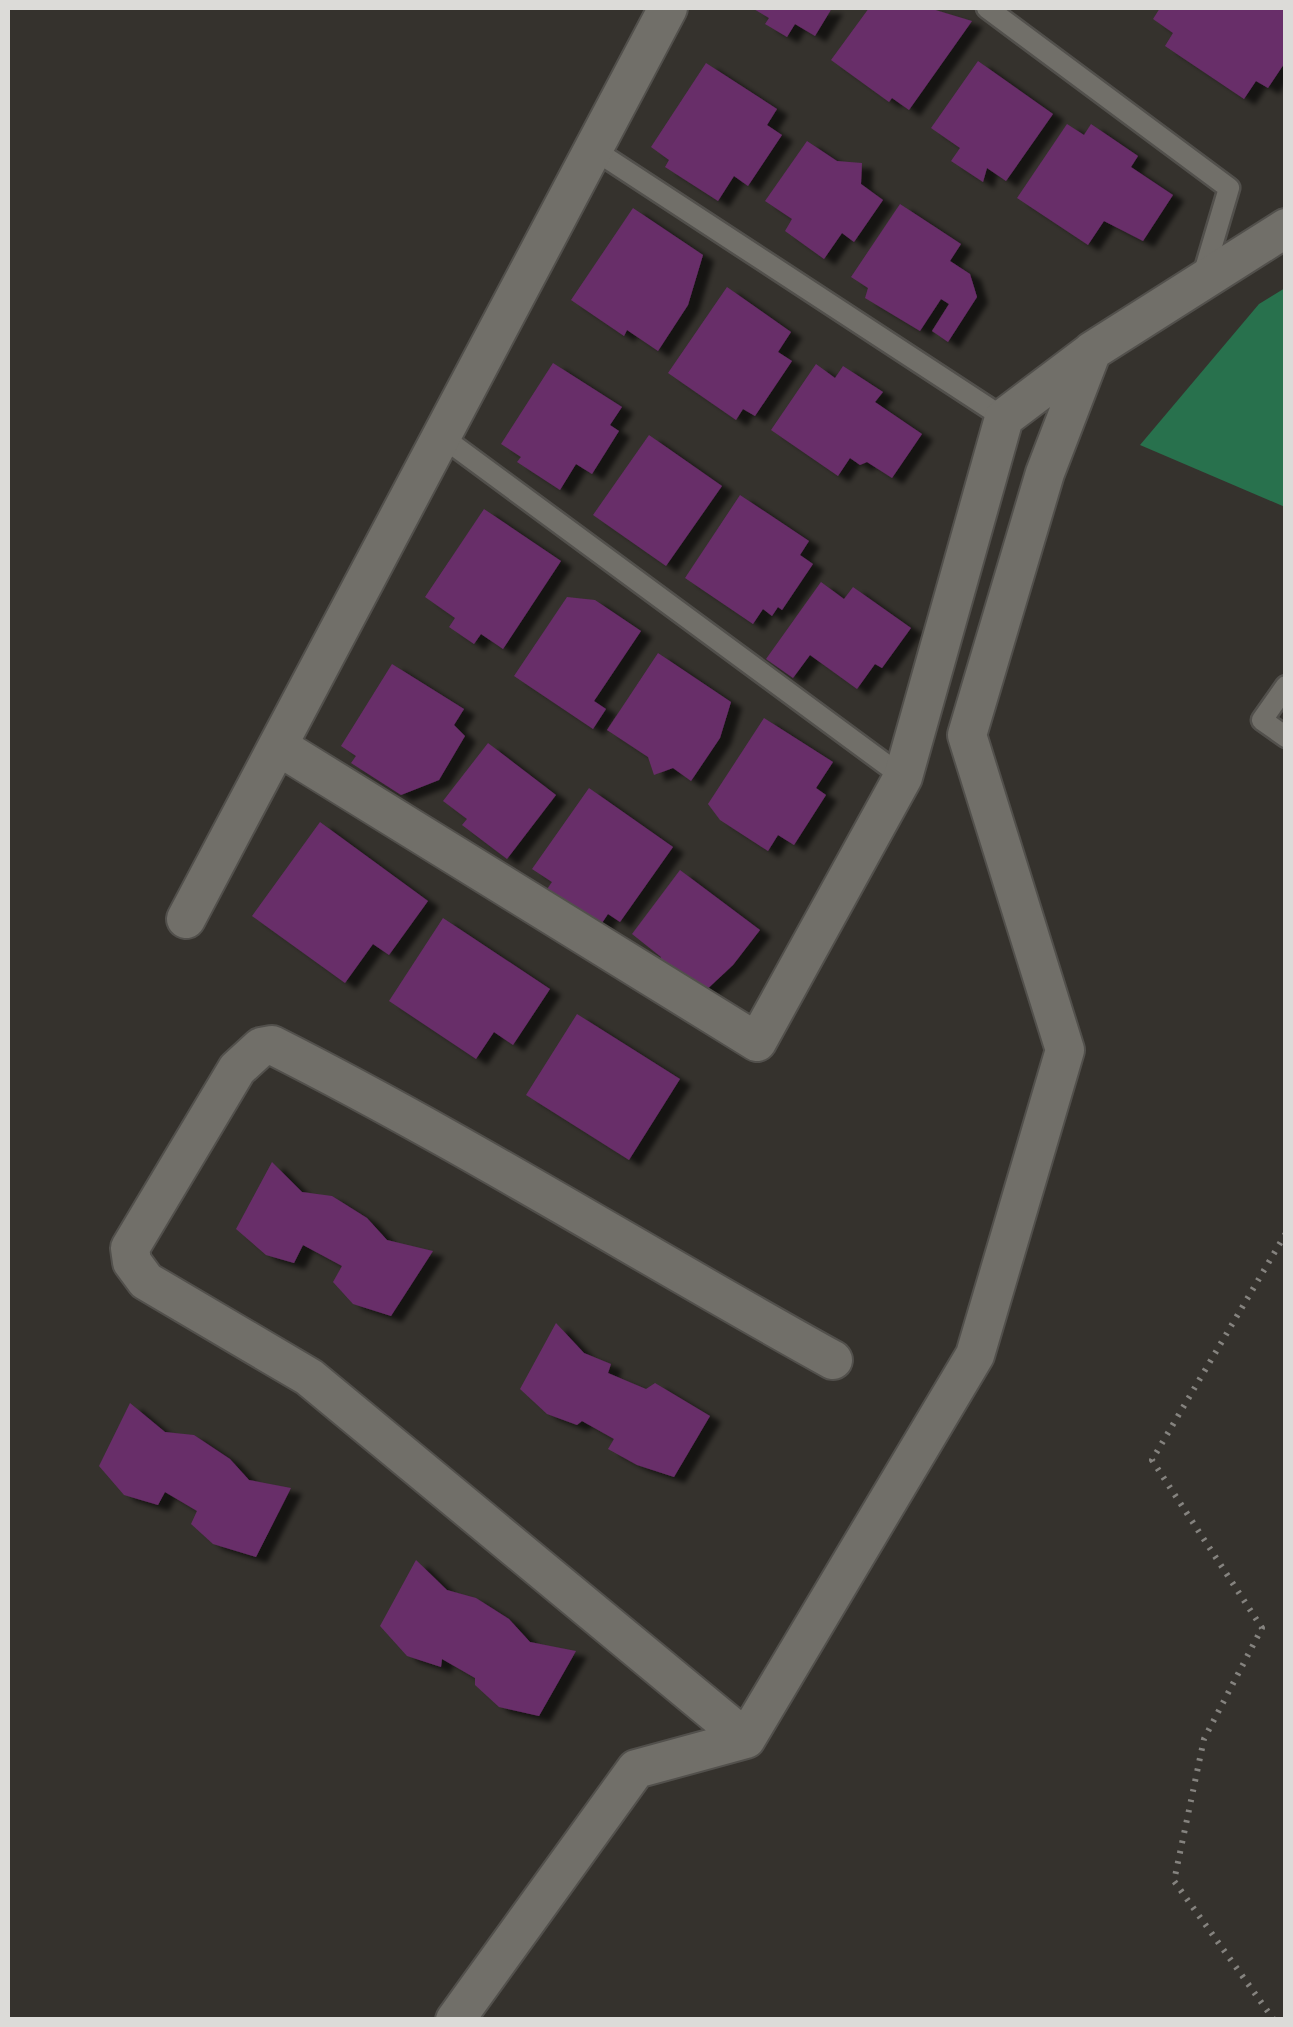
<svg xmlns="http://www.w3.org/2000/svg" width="1293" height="2027" font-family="'Archivo Narrow',sans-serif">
  <defs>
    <filter id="shadow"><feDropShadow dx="11" dy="6" stdDeviation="2.5" flood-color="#0009"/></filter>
  </defs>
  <rect width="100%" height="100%" fill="#35322d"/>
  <path fill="#28714d" d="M1285 288V507L1140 445 1259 304Z"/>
  <path fill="#682d69" filter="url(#shadow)" d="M752 8H832L815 36 795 24 787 37 765 24 769 18Z
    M869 8H929L972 21 909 110 892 98 889 102 831 60Z
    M1160 8H1286V61L1268 88 1256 81 1244 99 1165 46 1173 33 1153 19Z
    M978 61 1053 114 1006 181 987 168 983 182 951 161 960 148 931 128Z
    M706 63 777 109 767 125 782 135 748 186 734 176 718 201 665 167 669 160 651 147Z
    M1067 124 1084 135 1091 124 1138 156 1131 167 1173 195 1143 241 1104 221 1088 245 1017 198Z
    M807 141 837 161 862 163 861 184 883 200 854 242 842 233 824 259 785 231 792 219 765 201Z
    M900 204 961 244 950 261 970 274 977 297 948 342 932 331 949 304 941 299 920 331 865 298 868 288 851 277Z
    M633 208 703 255 688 305 658 351 627 330 624 336 571 300Z
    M727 287 791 332 778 352 792 361 755 416 743 409 736 420 668 373Z
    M553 363 622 407 610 425 619 431 592 474 576 464 560 490 517 462 521 457 501 444Z
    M816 364 835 378 843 366 883 392 875 402 922 434 892 478 867 462 860 465 850 458 838 476 771 430Z
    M649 435 722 486 666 566 593 515Z
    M740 495 809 541 800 555 813 564 782 610 778 607 772 616 763 609 753 624 685 578Z
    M484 509 561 561 503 649 481 634 474 644 449 627 455 618 425 597Z
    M821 582 844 599 853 587 911 628 882 668 875 664 857 689 810 655 793 678 766 659Z
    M567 597 595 600 641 631 594 701 606 709 593 729 514 676Z
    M658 653 731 702 720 738 691 781 673 768 654 775 648 757 607 730Z
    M392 664 464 709 454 725 465 736 439 780 401 795 351 763 356 756 341 746Z
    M764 718 833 762 816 788 826 795 794 845 778 835 768 851 720 820 708 804Z
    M488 743 556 795 507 859 462 825 467 819 443 801Z
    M589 788 673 847 620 922 608 914 598 929 545 892 552 882 532 869Z
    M320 822 428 901 389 955 373 944 345 983 252 916Z
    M680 870 760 930 733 965 702 994 658 967 661 957 632 934Z
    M443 918 550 989 513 1045 494 1032 476 1059 389 1001Z
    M577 1014 680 1079 629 1160 526 1095Z
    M272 1162 302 1192 332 1196 367 1218 387 1240 433 1251 391 1316 353 1304 333 1282 342 1266 303 1245 294 1263 266 1255 236 1229Z
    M556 1323 584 1353 611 1364 608 1373 646 1389 655 1383 710 1416 674 1477 637 1465 608 1449 614 1439 582 1421 577 1425 547 1414 520 1389Z
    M130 1403 165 1432 194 1435 230 1459 249 1480 291 1488 256 1557 213 1544 191 1524 197 1511 165 1492 158 1505 124 1495 99 1466Z
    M416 1560 447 1590 476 1598 509 1619 530 1642 576 1651 539 1716 499 1707 475 1685V1678L442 1659 441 1667 407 1656 380 1626Z"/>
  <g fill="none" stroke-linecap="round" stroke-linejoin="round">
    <g stroke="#52504c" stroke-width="25">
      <path id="service" d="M987 8 1229 188 1202 279
        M593 149 1004 418
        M441 436 903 777
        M1286 686 1262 720 1286 737"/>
    </g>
    <g stroke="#52504c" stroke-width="42">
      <path id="minor" d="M278 746 757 1042 903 777 1004 418 1090 353
        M186 919 668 8
        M746 1739 309 1377 146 1281 132 1262 130 1248 237 1069 261 1047 272 1045C464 1142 645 1256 833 1360
        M455 2020 636 1769 746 1739 975 1355 1065 1050 967 735 1045 473 1092 351 1286 228"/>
    </g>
    <path stroke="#85837f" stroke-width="6" stroke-dasharray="2.5 8" stroke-linecap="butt" d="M1274 2020 1174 1881 1204 1739 1262 1628 1152 1460 1286 1233"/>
    <use href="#service" stroke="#716f69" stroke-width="20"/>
    <use href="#minor" stroke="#716f69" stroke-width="38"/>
  </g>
  <rect width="1293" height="2027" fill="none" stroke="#dcdbd8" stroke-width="20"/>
</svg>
